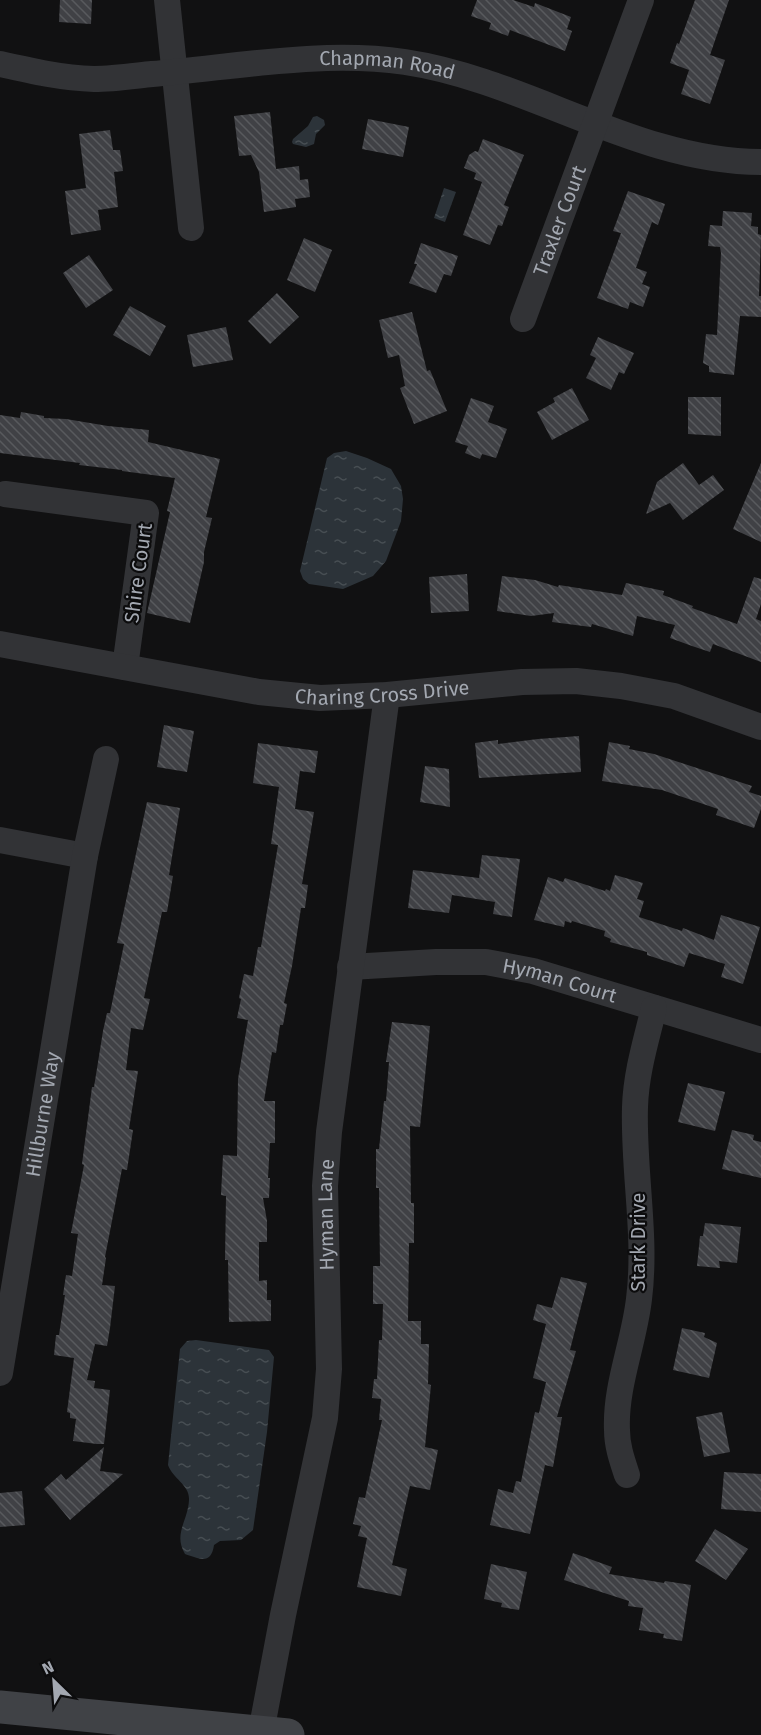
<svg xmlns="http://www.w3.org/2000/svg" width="761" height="1735" font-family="'Fira Sans',sans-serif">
  <defs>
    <pattern id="water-ripples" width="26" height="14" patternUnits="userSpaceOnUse" patternTransform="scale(1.5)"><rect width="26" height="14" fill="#2c3339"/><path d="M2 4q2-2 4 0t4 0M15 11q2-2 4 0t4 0" fill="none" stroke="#474e53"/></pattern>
    <pattern id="building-back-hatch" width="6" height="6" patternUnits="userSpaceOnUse" patternTransform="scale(1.5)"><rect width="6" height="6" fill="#404145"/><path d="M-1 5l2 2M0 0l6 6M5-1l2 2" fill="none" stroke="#585a5d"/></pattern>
  </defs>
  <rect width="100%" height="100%" fill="#111112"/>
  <path fill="url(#water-ripples)" d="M317 116 324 120 325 125 316 134 314 144 306 147 293 144 292 142 293 139 308 126 313 117Z
    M444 188 456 192 445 222 434 218Z
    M346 451 367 458 391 469 401 486 403 499 401 521 386 561 373 576 343 589 309 584 303 579 300 571 327 458 334 453Z
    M196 1340 269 1350 274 1357 267 1432 253 1530 241 1540 220 1541 214 1545C211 1565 200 1559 185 1554 173 1534 188 1521 189 1500 190 1485 173 1479 168 1465L180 1349 187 1341Z"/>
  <path fill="url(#building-back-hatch)" d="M60 0H92L91 24 59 22Z
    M477 0H513L534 7 535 3 571 17 567 29 572 31 565 51 510 30 508 36 489 29 491 23 471 16Z
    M695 0H729L710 55 725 60 710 104 681 94 689 70 670 63 677 43 679 44Z
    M270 112 276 169 299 166 300 180 308 179 310 197 295 199 296 207 264 212 259 172 251 155 239 156 234 116Z
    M368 119 409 127 403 157 362 149Z
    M110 130 113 150H120L123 171 114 172 118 207 98 210 101 230 71 235 65 191 86 188 79 134Z
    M483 139 524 155 504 205 509 207 502 226 498 225 490 245 463 235 482 182 474 179 476 173 464 168 469 155 475 151 478 152Z
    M628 191 665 204 658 225 652 222 636 268 647 272 642 284 650 287 643 307 630 302 628 309 597 298 621 233 613 231Z
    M723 211 752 213 751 226 758 227V234L761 235 759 296H761V317L740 316 734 375 709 372V366L703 363 706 334 717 335 721 253 720 247 708 246 710 225 722 226Z
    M304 238 332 250 315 292 287 280Z
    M421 243 458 256 451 276 444 274 436 293 409 283 417 264H414Z
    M89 255 113 290 86 308 63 273Z
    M277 293 299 317 270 344 248 321Z
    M130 306 166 326 150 356 113 335Z
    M412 312 427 371 430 370 447 411 414 424 400 388 405 386 399 355 388 358 379 320Z
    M226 327 233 360 193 367 187 335Z
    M598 337 634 353 624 374 619 372 611 390 586 378 596 358 590 355Z
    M572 388 589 420 552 440 537 412 555 402 553 398Z
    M688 397H721V436L688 434Z
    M471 398 494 406 488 422 507 429 496 458 482 454 480 459 465 453 468 446 455 442Z
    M21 412 44 416V418L66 419 108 426 149 430 148 442 220 459 206 517 212 518 204 552V562L190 623 147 613 170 512 167 511 175 478 122 471V470L79 465 80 463 0 453V415L20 418Z
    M683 463 699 485 713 475 724 490 683 520 670 503 646 514 657 482Z
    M761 463V542L733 529Z
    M467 574 469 611 431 613 429 577Z
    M502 576 535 580 558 587 559 585 622 595 626 583 664 591 663 595 693 606 692 608 737 624 754 577 761 579V604L756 619 761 621V662L713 644 710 652 692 646 670 638 675 625 637 616 633 636 592 624 591 627 552 622 554 613 531 616 497 611Z
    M164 725 194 731 187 772 157 767Z
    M579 736 581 772 479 778 475 743 498 740V744L538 739Z
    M609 742 630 746 629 749 654 754 752 786 749 792 761 796V809L754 828 716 815 718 809 662 790 602 781Z
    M258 743 318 751 315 773 300 771 295 809 314 812 302 884 308 885 305 908H301L292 966 284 1003 287 1004 283 1025H280L276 1053 272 1052 264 1101H275V1143H270L268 1178H270L269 1198H263L267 1221V1242H259V1281L267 1280V1300H271V1321L229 1322 228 1260H225L226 1196 221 1195 223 1155 237 1156 238 1079 248 1020 237 1018 241 999 239 998 244 974 253 976 258 947H261L278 845 271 844 279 787 253 783Z
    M425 766 449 769 450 807 420 802Z
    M147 802 180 808 169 875 173 876 167 912H162L144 998 150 999 143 1030 131 1028 126 1070 138 1071 129 1129 133 1130 127 1170 122 1169 105 1257 106 1258 102 1285 115 1286 110 1328 107 1346 95 1344 87 1380 95 1381 94 1388 110 1390 104 1444H97L73 1441 76 1419 70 1418V1413L67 1412 74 1358 54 1355 56 1335H59L65 1295H63L66 1275 72 1276 78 1234 71 1233 84 1165 82 1164 92 1087H94L103 1031 107 1013H110L124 944 117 943Z
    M482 855 520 859 512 917 493 914 495 902 452 895 449 913 408 908 413 870 479 878Z
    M615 875 643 883 637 899 644 901 639 917 682 931 683 928 714 940 721 915 760 927 743 984 721 977 725 964 689 953 684 967 647 955V952L610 942 611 939 604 936 605 931 572 921 571 923 565 921 564 927 534 920 548 877 563 882 565 878 605 891 606 889 610 891Z
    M392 1022 430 1026 420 1127 410 1126 411 1203H414V1243H409L408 1321H421V1344H429L428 1384 431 1385 425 1447 438 1450 430 1490 410 1486 392 1565 407 1569 401 1596 357 1587 367 1538 358 1536 361 1526 353 1524 359 1497 365 1498 382 1420H379L381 1399 372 1398 374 1379H377L379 1340H382L383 1304H373V1266H380L379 1188H376V1149H379L384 1101H386L389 1062H386Z
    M688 1083 725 1092 715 1131 678 1122Z
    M732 1130 754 1135 753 1140 761 1142V1178L722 1169Z
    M705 1223 741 1227 737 1263 719 1261 720 1268 697 1266 700 1236H703Z
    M561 1277 587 1283 570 1350 576 1351 557 1417H562L553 1467 545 1465 530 1534 490 1525 498 1489 513 1493 516 1481 521 1482 535 1412 539 1413 546 1382 533 1378 546 1324 533 1320 537 1304 552 1308Z
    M682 1328 705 1333 704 1337 717 1343 709 1378 673 1370Z
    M722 1412 730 1452 704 1457 696 1417Z
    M104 1447 100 1471 123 1474 70 1520 44 1489 61 1474 66 1480Z
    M724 1472 761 1474V1512L721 1509Z
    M22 1491 25 1525 0 1527V1493Z
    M715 1529 748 1549 726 1580 695 1561Z
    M573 1553 612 1567 609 1574 664 1583 665 1581 691 1585 682 1641 663 1638 664 1634 639 1630 643 1608 628 1606 629 1601 564 1580Z
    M491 1564 527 1572 519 1610 501 1607 502 1603 484 1599Z"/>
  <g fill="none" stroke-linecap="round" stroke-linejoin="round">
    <g stroke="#323336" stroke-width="26">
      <path d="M167 0 191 228"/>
      <path id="s1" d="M0 64C31 71 62 78 94 79 113 79 133 76 152 74 236 67 322 50 405 62 526 80 637 162 761 162"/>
      <path id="s2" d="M523 319 641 0"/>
      <path d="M5 494 146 513 125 667"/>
      <path id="s3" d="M0 644 259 692 320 698 387 695 522 682 576 681 621 686 674 696 761 727"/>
      <path d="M0 840 85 856"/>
      <path id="s4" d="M350 967 436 962H486L533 971 761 1040"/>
      <path id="s5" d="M0 1373 85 856 106 759"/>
      <path d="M627 1475C622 1460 617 1446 617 1430 615 1386 634 1343 639 1299 647 1236 633 1171 635 1107 636 1073 646 1041 654 1008"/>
      <path id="s6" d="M261 1732 283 1615 325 1418 329 1369 325 1186 329 1132 387 695"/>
    </g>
    <path stroke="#404246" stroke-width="33" d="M0 1707 288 1735"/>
  </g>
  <g text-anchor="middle" stroke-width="4.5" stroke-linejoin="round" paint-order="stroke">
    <g font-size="20" fill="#a3a8b1" stroke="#0c0c0d">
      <text dy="7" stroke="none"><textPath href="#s1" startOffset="390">Chapman Road</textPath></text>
      <text dy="7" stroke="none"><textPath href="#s2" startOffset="105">Traxler Court</textPath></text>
      <text transform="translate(138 573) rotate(-82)" y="7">Shire Court</text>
      <text dy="7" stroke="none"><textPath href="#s3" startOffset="387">Charing Cross Drive</textPath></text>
      <text dy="7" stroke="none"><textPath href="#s4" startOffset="212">Hyman Court</textPath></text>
      <text dy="7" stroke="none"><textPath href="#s5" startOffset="262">Hillburne Way</textPath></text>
      <text dy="7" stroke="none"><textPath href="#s6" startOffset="524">Hyman Lane</textPath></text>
      <text transform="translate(638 1242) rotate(-90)" y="7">Stark Drive</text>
    </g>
  </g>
  <g transform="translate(54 1681) rotate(335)" stroke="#0c0c0d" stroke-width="4.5" paint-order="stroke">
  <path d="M0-4.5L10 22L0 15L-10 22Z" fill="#a3a8b1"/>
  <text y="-9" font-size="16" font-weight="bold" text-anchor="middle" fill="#a3a8b1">N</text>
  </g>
</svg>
